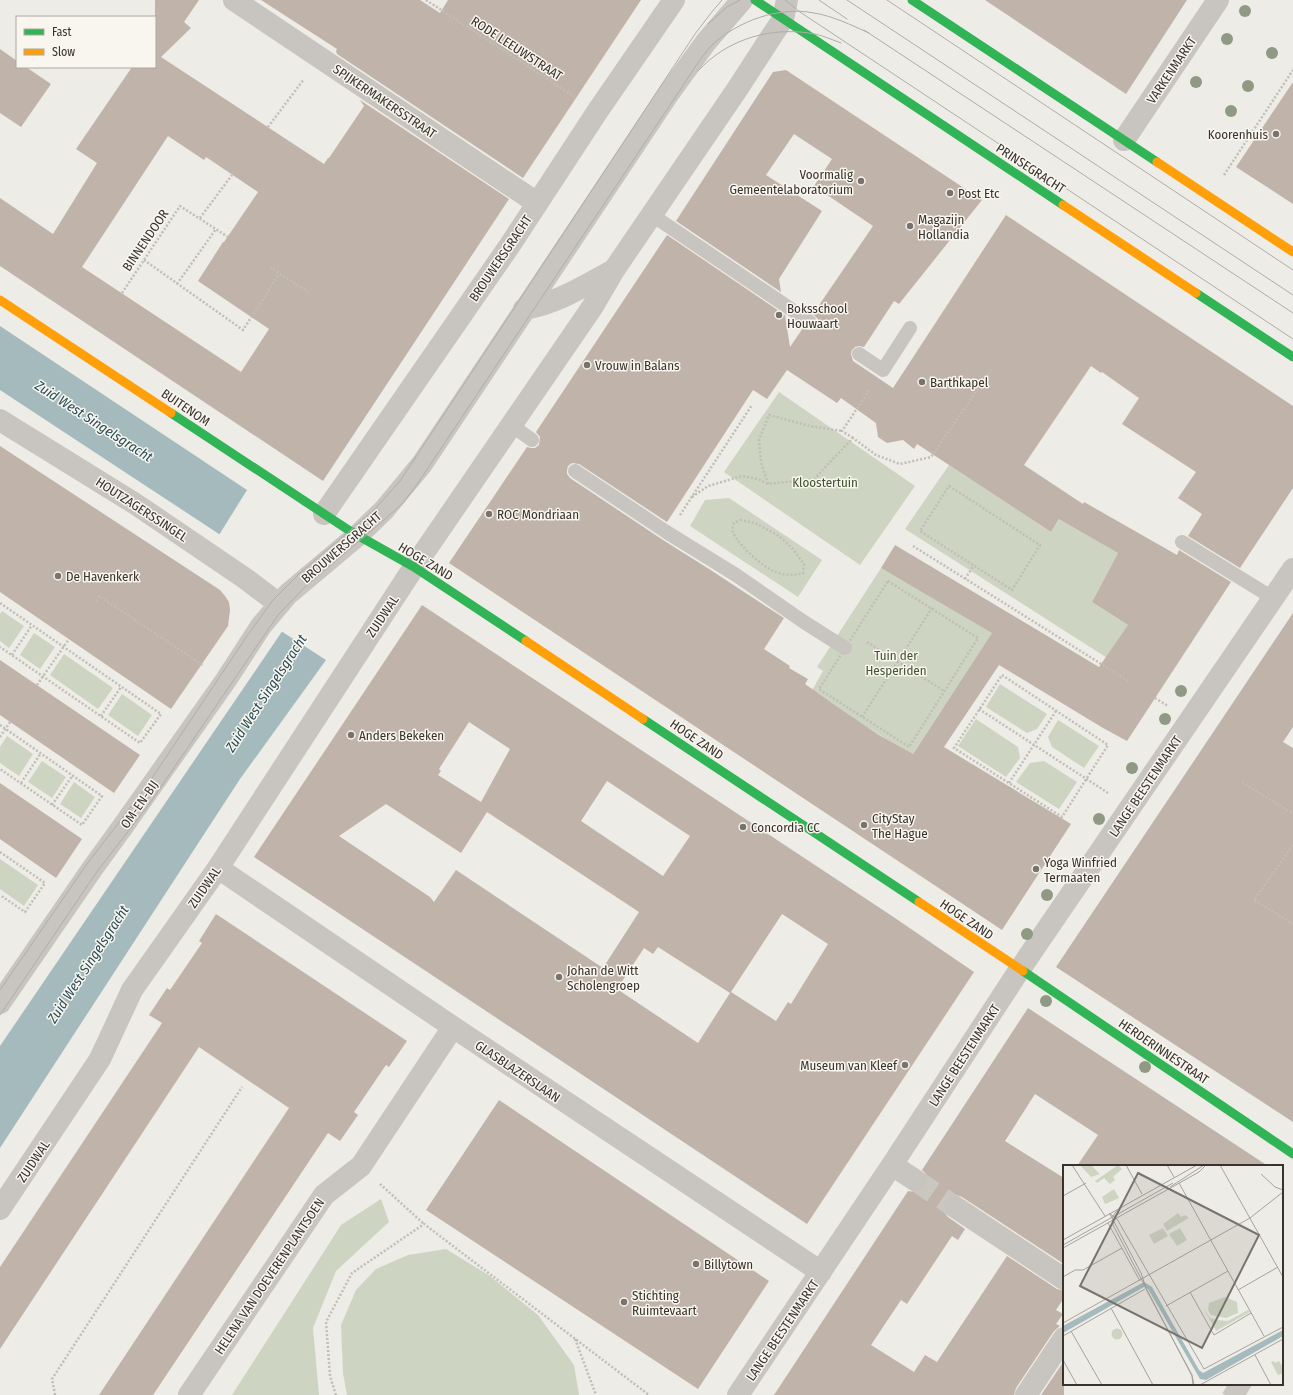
<svg xmlns="http://www.w3.org/2000/svg" width="1293" height="1395" font-family="'Fira Sans Condensed',sans-serif">
  <rect width="100%" height="100%" fill="#eeece6"/>
  <path fill="#ced4c2" d="M779 392 915 486 860 565 724 472Z
    M949 465 1051 532 1060 518 1118 553 1092 602 1128 625 1126 670 905 529Z
    M729 498 822 560 798 597 690 526 705 500Z
    M881 568 993 632 912 755 811 692 823 671 817 667Z
    M2 611 24 626 9 648 0 641V614Z
    M34 633 55 647 40 669 20 655Z
    M64 654 113 688 98 709 50 675Z
    M1000 684 1047 714 1037 729 1027 733 986 707Z
    M122 694 152 715 138 736 108 715Z
    M976 719 1018 747 1020 758 1006 777 958 746Z
    M1058 720 1099 746 1084 768 1052 747 1048 737Z
    M7 736 33 754 19 776 0 763V747Z
    M42 761 66 777 52 798 28 782Z
    M1044 761 1077 782 1059 809 1016 782 1030 763Z
    M74 782 95 797 81 818 60 804Z
    M0 859 38 885 24 906 0 889Z
    M381 1199 389 1222 336 1271 313 1328 319 1395H232L341 1225Z
    M446 1249 490 1276 538 1315 574 1365 579 1395H347L343 1373 341 1325 356 1290 376 1269 408 1255Z"/>
  <path fill="#a4babd" d="M0 326 247 490 326 660 240 779 0 1148V1046L283 630 287 624 290 614 289 589 278 572 222 534H219L0 390Z"/>
  <path fill="#eeece6" d="M247 490 307 532 325 552 336 574 341 596 340 624 332 647 326 660 281 631 286 623 289 607 286 586 277 573 270 567 219 535Z"/>
  <path fill="#c0b3aa" fill-rule="evenodd" d="M155 0H199L184 22 191 28 161 57 324 164 328 158H329L364 106 360 100 509 199 323 481 0 266V198L53 234 97 163 76 149 132 67H155ZM168 136 204 160 206 157 258 192 224 242H223L198 281 269 329 241 372 82 267Z
    M261 0H420L440 13 448 0H641L523 178 337 54 336 51 337 49Z
    M985 0H1187L1126 94Z
    M0 49 17 61V67H26L51 84 21 127 0 113Z
    M786 70 982 200 899 304 894 301 864 347 859 346 855 347 852 350 851 354 853 361 893 388 1006 215 1293 406V488L1240 568 1188 536 1202 514 1178 498 1196 472 1122 424 1139 398 1102 372 1101 373 1091 366 1024 465 1083 504 1084 502 1177 555 1179 550 1231 582 1127 741 1103 728 999 665 944 747 1071 824 1002 930 449 563 527 447 531 448H535L539 445 540 437 536 432 667 235 785 315 790 347 803 328 810 330 817 327 818 323V319L813 314 873 226 814 186 832 159 794 134 766 175 822 211 779 279 781 292 676 221 773 72ZM787 370 837 403 841 398 876 423 878 437 887 443 903 440 914 449 917 444 1051 532 1059 519 1118 553 1092 602 1128 625 1099 667 895 545 881 568 992 633 913 754 879 735 836 706 805 684 808 679 789 668 790 666 764 649 784 618 709 569 663 540 570 478 567 474V470L568 466 572 463 579 464 667 522 753 390 767 399Z
    M1293 82V204L1236 167Z
    M0 446 220 590 225 596 229 602 230 610 228 626 171 709 0 592Z
    M422 605 892 916 974 972 807 1224 254 857ZM469 722 510 749 481 802 438 775 441 771 439 769ZM607 781 690 836 663 876 581 821ZM386 804 461 853 487 812 639 912 603 968 456 870 434 902 430 897 339 836ZM782 914 828 944 791 1004 788 1002 776 1021 731 992ZM658 947 730 993 698 1043 617 989 644 948 653 954Z
    M1293 613V727L1283 742 1293 748V1122L1056 967Z
    M0 660 140 755 114 793 0 715Z
    M0 783 82 839 56 878 0 839Z
    M216 914 407 1041 389 1067 386 1065 354 1112 358 1115 340 1141 328 1133 153 1395H99L289 1108 199 1047 0 1349V1267L162 1023 149 1015 167 988 170 990 202 943 199 941Z
    M1028 1008 1268 1166H1077L1098 1135 1035 1094 1005 1141 1064 1178V1264L962 1197 956 1195 950 1196 944 1200 943 1207 944 1212 948 1217 965 1229 958 1240 952 1236 907 1304 901 1300 871 1345 914 1372 925 1355 937 1362 1007 1256 1057 1289 1064 1291V1298L1056 1310 1063 1314 1056 1324 1060 1326 1054 1331 1016 1388 1014 1395H774L908 1191 915 1192 921 1191 925 1187 927 1180 926 1174 922 1170Z
    M499 1100 769 1281 698 1389 426 1210Z
    M1064 1361V1395H1041Z"/>
  <g fill="none" stroke-linecap="round" stroke-linejoin="round">
    <path stroke="#cac7c1" stroke-width="22" stroke-dasharray="22 11" stroke-linecap="butt" d="M915 1180 955 1207
      M1228 1384 1246 1395"/>
    <path stroke="#c1bdb7" stroke-width="2.5" stroke-dasharray="2 2" stroke-linecap="butt" d="M426 0 575 97
      M268 127 304 79
      M1224 175 1293 70
      M200 218 232 175
      M144 260 243 330 279 274
      M270 267 308 292
      M177 284 216 229
      M122 293 180 206 228 237
      M853 438 842 431 870 389
      M768 484 761 462 759 440 769 415 810 426 842 431
      M949 486 1040 545 1012 590 920 531Z
      M692 497 708 486 742 476 758 479 768 484 814 479 853 438 876 455 900 464 931 457 992 369
      M680 515 752 405
      M740 520 755 523 779 536 792 548 804 564 803 573C794 576 782 575 773 571 762 566 737 544 733 532 732 529 733 526 734 523Z
      M913 546 1130 682
      M965 579 974 565
      M888 581 978 638 909 747 819 689Z
      M96 601 99 596 204 666
      M0 603 161 714 140 743 0 647
      M867 642 944 691
      M12 655 32 625
      M1002 675 1108 745 1062 817 954 748Z
      M37 685 69 639
      M1155 698 1168 706
      M979 709 1108 793
      M101 716 121 687
      M862 717 932 608
      M0 725 102 796 82 825 0 769
      M0 737 10 722
      M1242 782 1293 814
      M21 783 41 753
      M1009 783 1056 711
      M52 805 73 775
      M1293 845 1254 900 1293 924
      M0 852 45 883 25 912 0 895
      M380 1184 424 1224
      M575 1339 596 1395
      M55 1395 52 1379 242 1087
      M336 1395 330 1376 326 1322 352 1273 424 1224 649 1395"/>
    <path stroke="#c8c4bf" stroke-width="14" d="M652 215 810 322
      M859 354 883 370 910 328
      M511 425 532 440
      M575 471 668 533 736 575 804 622 845 648
      M1182 542 1273 598"/>
    <path stroke="#c8c4bf" stroke-width="22" d="M234 0 537 203
      M1124 140 1218 0
      M524 309C556 304 586 285 614 270
      M0 420 134 503 246 579 279 604
      M324 514 510 245 597 112 674 0
      M218 868 453 1027 821 1272
      M0 1003 92 869 121 829 226 680 261 626 288 594 357 536 384 510 422 464 669 93 706 42 742 0
      M892 1165 915 1180
      M955 1207 1064 1279
      M0 1209 100 1059 132 990 218 868 414 567 593 306 614 270 738 88 771 37 783 19 787 0
      M189 1395 324 1195 361 1166 453 1027
      M738 1395 892 1165 1020 969 1293 569
      M1026 1395 1064 1338"/>
    <path stroke="#30b455" stroke-width="9" d="M755 0 1063 205
      M912 0 1157 162
      M1196 293 1293 357
      M171 413 350 531 414 567 526 641
      M643 719 919 902
      M1023 971 1293 1154"/>
    <path stroke="#ff9f0a" stroke-width="9" d="M1157 162 1293 252
      M1063 205 1196 293
      M0 300 171 413
      M526 641 643 719
      M919 902 1023 971"/>
    <path stroke="#b0ada9" stroke-width="1" d="M785 0 800 12 1293 339
      M819 0 847 19
      M847 0 1293 295
      M887 0 1293 270
      M708 24 727 7 740 0
      M864 30 1293 313
      M698 71C728 38 773 26 815 34 824 36 833 40 841 43
      M0 990 87 864 146 787 247 636 273 600 300 573 373 511 400 481 695 34 711 13 722 0
      M0 1015 96 873 150 803 278 615 306 586 384 520 403 503 418 483 678 93C689 77 699 59 712 45 738 21 779 6 814 13 833 16 851 25 869 33"/>
  </g>
  <g fill="#909984">
    <circle cx="1245" cy="11" r="6"/>
    <circle cx="1227" cy="39" r="6"/>
    <circle cx="1272" cy="53" r="6"/>
    <circle cx="1196" cy="82" r="6"/>
    <circle cx="1248" cy="86" r="6"/>
    <circle cx="1231" cy="111" r="6"/>
    <circle cx="1181" cy="691" r="6"/>
    <circle cx="1165" cy="719" r="6"/>
    <circle cx="1132" cy="768" r="6"/>
    <circle cx="1099" cy="819" r="6"/>
    <circle cx="1047" cy="895" r="6"/>
    <circle cx="1027" cy="934" r="6"/>
    <circle cx="1046" cy="1001" r="6"/>
    <circle cx="1145" cy="1067" r="6"/>
  </g>
  <g fill="#78736e" stroke="#f9f6ef" stroke-width="1.5">
    <circle cx="1276" cy="134" r="4"/>
    <circle cx="861" cy="181" r="4"/>
    <circle cx="950" cy="193" r="4"/>
    <circle cx="910" cy="226" r="4"/>
    <circle cx="779" cy="315" r="4"/>
    <circle cx="587" cy="365" r="4"/>
    <circle cx="922" cy="382" r="4"/>
    <circle cx="489" cy="514" r="4"/>
    <circle cx="58" cy="576" r="4"/>
    <circle cx="351" cy="735" r="4"/>
    <circle cx="864" cy="825" r="4"/>
    <circle cx="743" cy="827" r="4"/>
    <circle cx="1036" cy="869" r="4"/>
    <circle cx="559" cy="977" r="4"/>
    <circle cx="905" cy="1065" r="4"/>
    <circle cx="696" cy="1264" r="4"/>
    <circle cx="624" cy="1302" r="4"/>
  </g>
  <g text-anchor="middle" stroke-width="3" stroke-linejoin="round" paint-order="stroke">
    <g font-size="13" fill="#39322d" stroke="#f9f6ef">
      <text transform="translate(517 48) rotate(33)" y="5">RODE LEEUWSTRAAT</text>
      <text transform="translate(1171 70) rotate(-56)" y="5">VARKENMARKT</text>
      <text transform="translate(385 101) rotate(34)" y="5">SPIJKERMAKERSSTRAAT</text>
      <text transform="translate(1031 168) rotate(33)" y="5">PRINSEGRACHT</text>
      <text transform="translate(145 240) rotate(-56)" y="5">BINNENDOOR</text>
      <text transform="translate(500 258) rotate(-56)" y="5">BROUWERSGRACHT</text>
      <text transform="translate(186 407) rotate(34)" y="5">BUITENOM</text>
      <text transform="translate(142 509) rotate(33)" y="5">HOUTZAGERSSINGEL</text>
      <text transform="translate(341 547) rotate(-41)" y="5">BROUWERSGRACHT</text>
      <text transform="translate(426 561) rotate(31)" y="5">HOGE ZAND</text>
      <text transform="translate(382 616) rotate(-56)" y="5">ZUIDWAL</text>
      <text transform="translate(697 739) rotate(34)" y="5">HOGE ZAND</text>
      <text transform="translate(1145 786) rotate(-56)" y="5">LANGE BEESTENMARKT</text>
      <text transform="translate(139 804) rotate(-55)" y="5">OM-EN-BIJ</text>
      <text transform="translate(204 887) rotate(-55)" y="5">ZUIDWAL</text>
      <text transform="translate(967 919) rotate(34)" y="5">HOGE ZAND</text>
      <text transform="translate(1164 1051) rotate(34)" y="5">HERDERINNESTRAAT</text>
      <text transform="translate(964 1055) rotate(-57)" y="5">LANGE BEESTENMARKT</text>
      <text transform="translate(518 1071) rotate(34)" y="5">GLASBLAZERSLAAN</text>
      <text transform="translate(33 1161) rotate(-56)" y="5">ZUIDWAL</text>
      <text transform="translate(269 1276) rotate(-56)" y="5">HELENA VAN DOEVERENPLANTSOEN</text>
      <text transform="translate(782 1330) rotate(-56)" y="5">LANGE BEESTENMARKT</text>
    </g>
    <g font-size="13" fill="#39322d" stroke="#f9f6ef" text-anchor="start">
      <text x="1268" y="139" text-anchor="end">Koorenhuis</text>
      <text x="853" y="179" text-anchor="end">Voormalig<tspan x="853" dy="15">Gemeentelaboratorium</tspan></text>
      <text x="958" y="198">Post Etc</text>
      <text x="918" y="224">Magazijn<tspan x="918" dy="15">Hollandia</tspan></text>
      <text x="787" y="313">Boksschool<tspan x="787" dy="15">Houwaart</tspan></text>
      <text x="595" y="370">Vrouw in Balans</text>
      <text x="930" y="387">Barthkapel</text>
      <text x="497" y="519">ROC Mondriaan</text>
      <text x="66" y="581">De Havenkerk</text>
      <text x="359" y="740">Anders Bekeken</text>
      <text x="872" y="823">CityStay<tspan x="872" dy="15">The Hague</tspan></text>
      <text x="751" y="832">Concordia CC</text>
      <text x="1044" y="867">Yoga Winfried<tspan x="1044" dy="15">Termaaten</tspan></text>
      <text x="567" y="975">Johan de Witt<tspan x="567" dy="15">Scholengroep</tspan></text>
      <text x="897" y="1070" text-anchor="end">Museum van Kleef</text>
      <text x="704" y="1269">Billytown</text>
      <text x="632" y="1300">Stichting<tspan x="632" dy="15">Ruimtevaart</tspan></text>
    </g>
    <g font-size="13" fill="#453" stroke="#f9f6ef">
      <text x="825" y="487">Kloostertuin</text>
      <text x="896" y="660">Tuin der<tspan x="896" dy="15">Hesperiden</tspan></text>
    </g>
    <g font-size="14" font-style="italic" fill="#274d56" stroke="#f9f6ef">
      <text transform="translate(94 421) rotate(33)" y="5">Zuid West Singelsgracht</text>
      <text transform="translate(266 693) rotate(-57)" y="5">Zuid West Singelsgracht</text>
      <text transform="translate(88 964) rotate(-57)" y="5">Zuid West Singelsgracht</text>
    </g>
  </g>
  <g transform="translate(1063 1165)">
    <rect width="220" height="220" fill="#eeece6"/>
    <path d="M17 0H28L37 9 28 12ZM55 0 59 4 50 12 52 15 47 19 41 13 34 18 32 16ZM51 24 56 33 42 39 39 32ZM115 48 118 52 122 50 126 53 104 66 100 59ZM100 63 105 71 91 79 86 70ZM117 63 124 75 114 81 106 69ZM162 132 174 137 175 148 163 153 148 150 145 145 146 138ZM139 141 147 153 153 155 165 156 185 145 187 147 153 166ZM48.5 169a5.5 5.5 0 1 1 11 0a5.5 5.5 0 1 1-11 0ZM211 196 212 198 216 196 219 201 220 208 215 210 208 197Z" fill="#ced4c2"/>
    <path d="M81 117 89 122 136 205 140 208 220 165V171L143 215 137 214 85 124 81 122 0 168V161Z" fill="#a4babd"/>
    <path fill="none" stroke="#a6a29c" stroke-width="1" d="M9 0 42 51M63 0 79 29M104 0 111 12M157 0 220 112M198 9 212 22 220 25M116 18 201 171M107 22 141 0M0 31 23 18M55 44 50 51V60L129 211 130 220M46 48 54 54 141 204 220 162M47 49 78 108 84 126 129 210 131 220M45 58 77 116M0 75 134 0M0 80 110 18M0 83 136 7 143 0M0 112 12 105H20L59 83M175 125 215 102M127 127 151 170 188 148M103 141 165 106M48 143 90 220M0 158 187 53 220 27M8 166 39 220M0 171 82 124M192 190 208 220M0 195 14 220M137 220 220 174"/>
    <path fill="#78736e" fill-opacity="0.15" stroke="#78736e" stroke-width="2" d="M75 8 196 70 139 183 17 121Z"/>
    <rect width="220" height="220" fill="none" stroke="#39322d" stroke-width="2"/>
  </g>
  <rect x="16" y="16" width="140" height="52" fill="#f9f6ef" stroke="#aca8a1"/>
  <rect x="24" y="29" width="20" height="6" fill="#30b455" stroke="#aca8a1"/>
  <text x="52" y="36" font-size="12" fill="#39322d">Fast</text>
  <rect x="24" y="49" width="20" height="6" fill="#ff9f0a" stroke="#aca8a1"/>
  <text x="52" y="56" font-size="12" fill="#39322d">Slow</text>
</svg>
